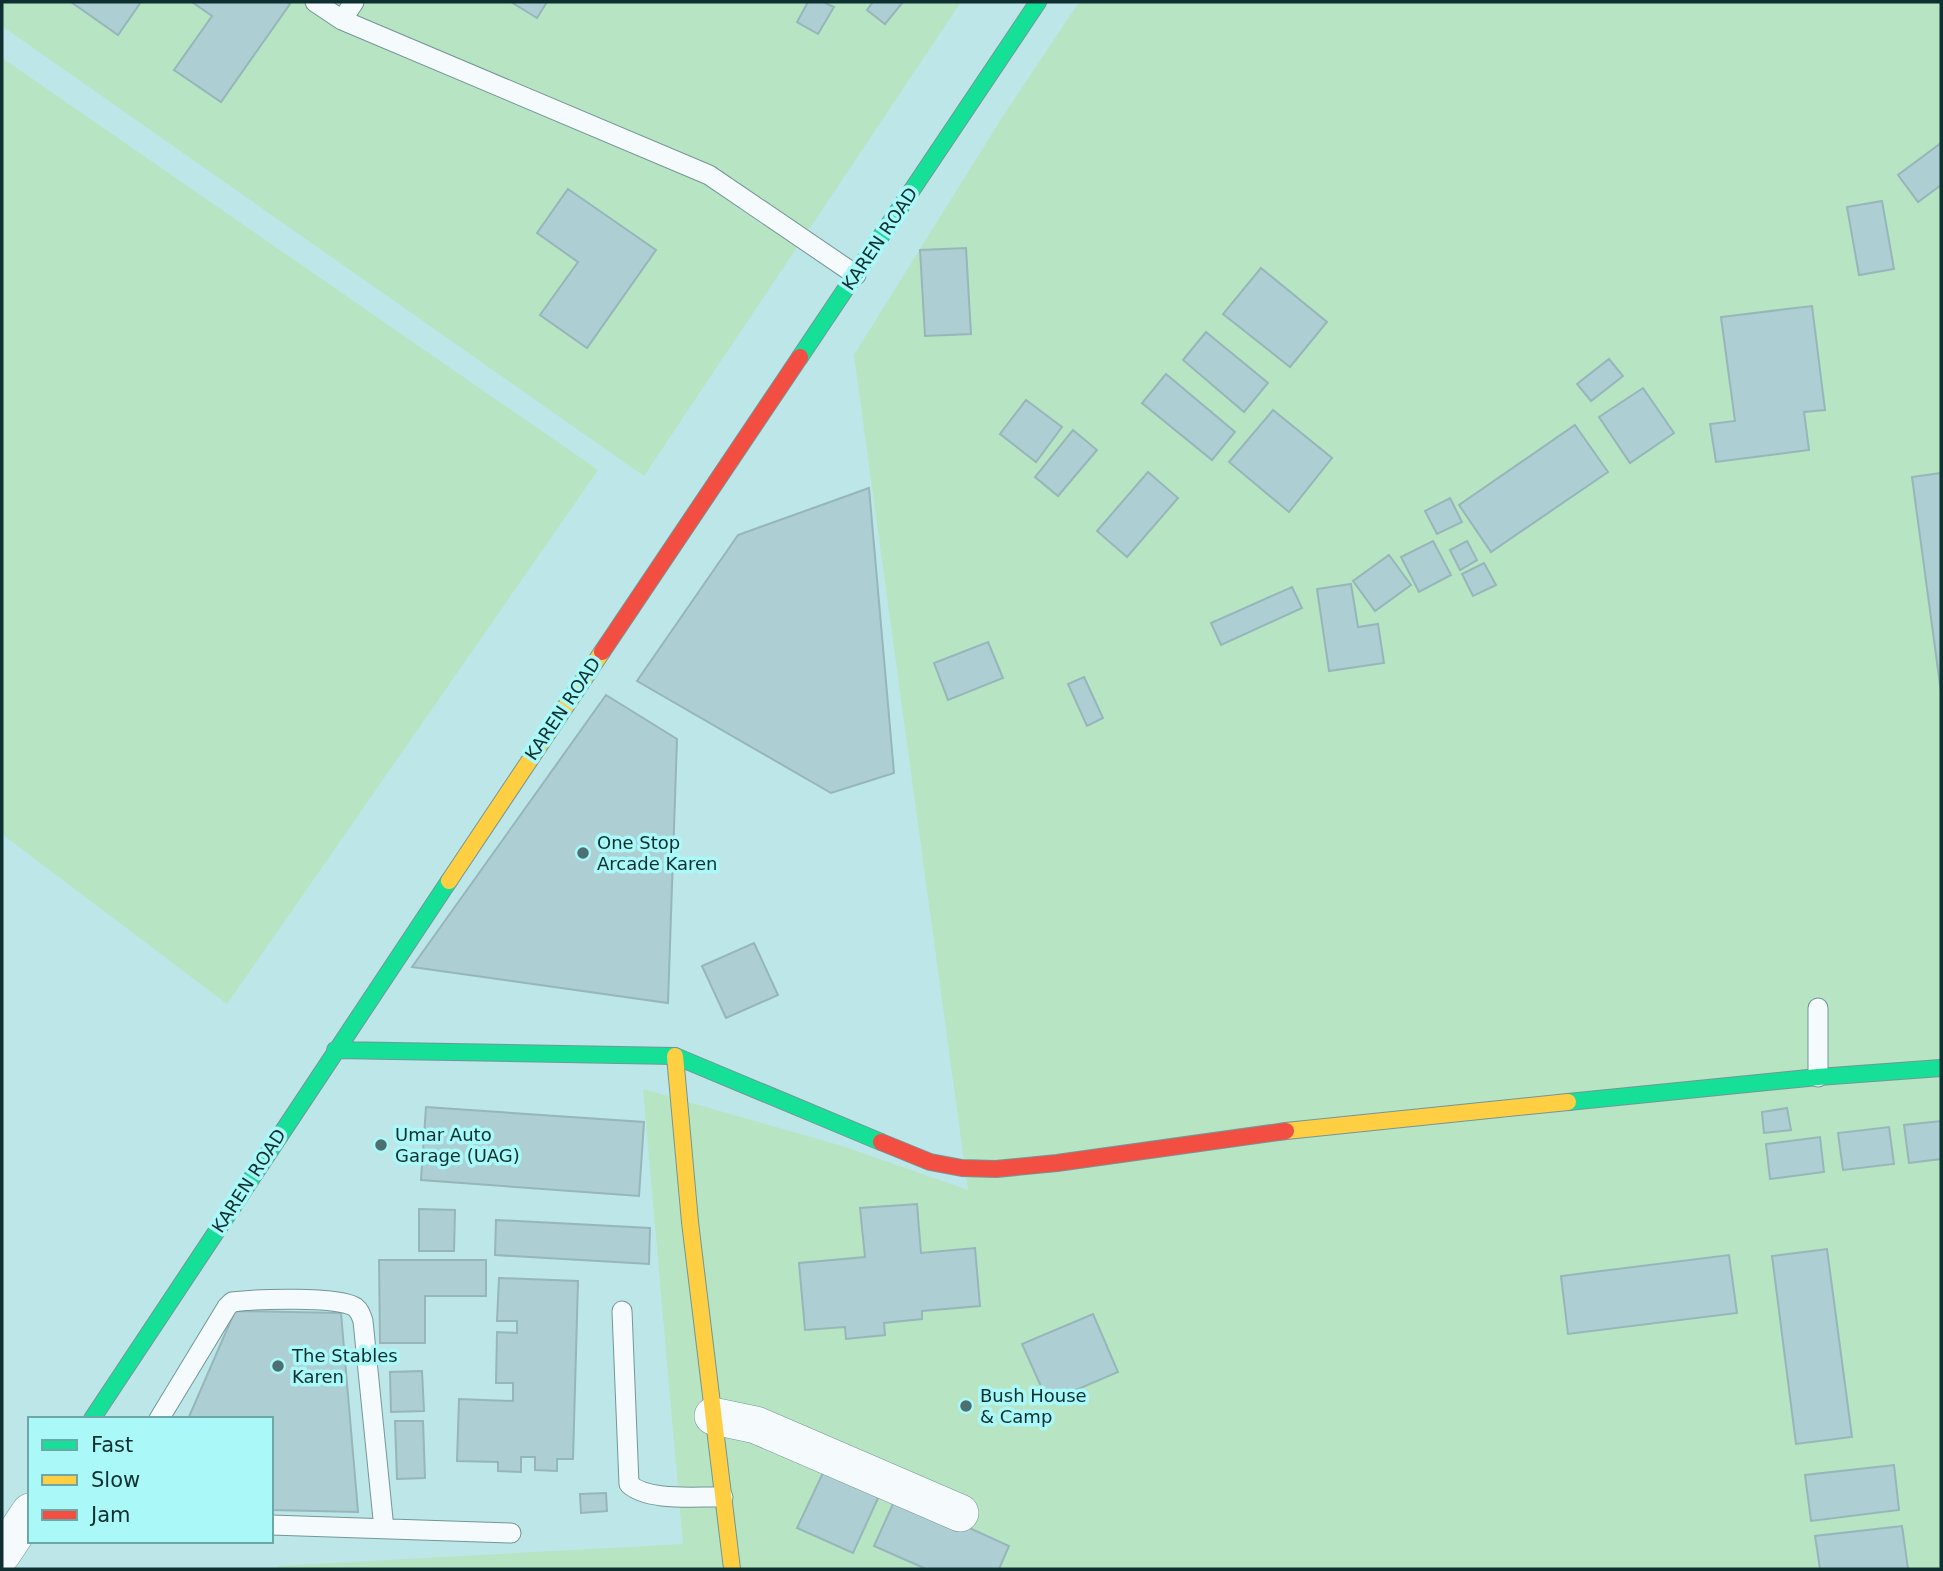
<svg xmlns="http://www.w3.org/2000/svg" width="1943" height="1571" font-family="'DejaVu Sans',sans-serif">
  <rect width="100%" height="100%" fill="#bce6e8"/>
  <path fill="#b7e4c2" d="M2 2H961L644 476 2 26Z
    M1079 2H1941V1569H277L278 1566 683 1544 643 1089 842 1146 968 1190 854 355 1003 116Z
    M2 58 598 470 227 1004 2 834Z"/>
  <path fill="#adced3" stroke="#96b6ba" stroke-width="2" d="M71 2H141L118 35Z
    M192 2H287L290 4 221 102 174 70 212 16Z
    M511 2H547L537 18Z
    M808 2H823L834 7 818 34 797 22Z
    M873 2H903L885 24 867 10Z
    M1941 143V185L1918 202 1898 175Z
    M568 189 656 250 587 348 540 315 578 262 537 233Z
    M1882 201 1894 269 1859 275 1847 207Z
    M966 248 971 334 925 336 920 250Z
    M1261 268 1327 322 1290 367 1223 314Z
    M1812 306 1825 410 1804 412 1809 450 1716 462 1710 424 1735 421 1721 317Z
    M1206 332 1268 383 1244 412 1183 360Z
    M1609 359 1623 376 1591 401 1577 384Z
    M1166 374 1235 432 1212 460 1142 403Z
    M1643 388 1674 433 1630 463 1599 417Z
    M1026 400 1062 427 1036 462 1000 434Z
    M1273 410 1332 458 1289 512 1229 462Z
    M1575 425 1608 472 1491 552 1459 505Z
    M1073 430 1097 450 1058 496 1035 477Z
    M1148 472 1178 498 1127 557 1097 531Z
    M1941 473V692L1912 477Z
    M869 488 894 773 831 793 637 681 738 535Z
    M1450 498 1462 522 1437 534 1425 511Z
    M1433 541 1451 575 1419 592 1401 557Z
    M1467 541 1477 560 1460 570 1450 550Z
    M1389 555 1411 585 1375 611 1353 581Z
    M1484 563 1496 585 1473 596 1462 574Z
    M1351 584 1358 627 1378 624 1384 663 1329 671 1317 589Z
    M1292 587 1302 608 1221 645 1211 623Z
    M988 642 1003 678 948 700 934 663Z
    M1084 677 1103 718 1087 726 1068 684Z
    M606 695 677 739 668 1003 412 967Z
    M754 943 778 995 726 1018 702 966Z
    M426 1107 644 1122 639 1196 421 1180Z
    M1787 1108 1791 1130 1764 1133 1762 1112Z
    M1941 1121V1159L1909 1163 1904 1125Z
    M1889 1127 1894 1164 1843 1170 1838 1133Z
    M1820 1137 1824 1172 1770 1179 1766 1144Z
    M917 1204 921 1253 975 1248 980 1306 922 1311V1319L884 1323 885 1335 846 1339 845 1327 805 1330 799 1263 865 1257 860 1208Z
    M419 1209 455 1210 454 1251H419Z
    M496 1220 650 1228 649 1264 495 1255Z
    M1827 1249 1852 1437 1796 1444 1772 1256Z
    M1729 1255 1737 1313 1568 1334 1561 1276Z
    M379 1260H486V1296H425V1343H380Z
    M499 1278 578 1281 573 1459H557V1471L535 1470V1457H521V1472L498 1471V1462L457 1461 459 1399 513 1401V1383H496L497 1332 517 1333V1321H497Z
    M235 1311 341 1313 358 1512 271 1510V1419H188Z
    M1093 1314 1118 1372 1048 1402 1022 1344Z
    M422 1371 424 1411 391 1412 390 1372Z
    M395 1421H423L425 1478 397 1479Z
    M829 1460 884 1485 853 1553 797 1528Z
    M1894 1465 1899 1510 1811 1521 1805 1475Z
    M606 1493 607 1511 581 1513 580 1494Z
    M897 1495 1009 1546 999 1569H926L874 1546Z
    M1902 1526 1908 1569H1820L1815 1536Z"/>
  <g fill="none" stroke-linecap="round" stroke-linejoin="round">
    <g stroke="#739697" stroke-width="21">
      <path id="lane" d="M315 2 342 20 709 175 856 275
        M342 20 354 2
        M1818 1077V1008
        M622 1311 629 1484C648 1502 698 1496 723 1497
        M159 1419 227 1307 232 1302C255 1299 337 1296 355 1307 360 1311 361 1315 363 1321L384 1529
        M271 1525 511 1533"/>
    </g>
    <g stroke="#739697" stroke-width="38">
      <path id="street" d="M713 1416 756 1425 960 1513
        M2 1554 30 1512"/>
    </g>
    <g stroke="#739697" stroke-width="18">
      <path id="fast" d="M800 357 1038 2
        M335 1050 675 1056 881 1142
        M1568 1102 1818 1077 1941 1068
        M92 1419 449 881"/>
    </g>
    <g stroke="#739697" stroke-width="18">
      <path id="slow" d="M449 881 602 652
        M675 1056 690 1222 732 1569
        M1286 1131 1568 1102"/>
    </g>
    <g stroke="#739697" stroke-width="18">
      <path id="jam" d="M602 652 800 357
        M881 1142 930 1162 962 1168 996 1169 1057 1163 1286 1131"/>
    </g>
    <use href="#lane" stroke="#f5fbfc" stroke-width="19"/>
    <use href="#street" stroke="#f5fbfc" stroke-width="37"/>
    <use href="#fast" stroke="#16e098" stroke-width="16"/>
    <use href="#slow" stroke="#ffcf43" stroke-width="16"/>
    <use href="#jam" stroke="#f24e42" stroke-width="16"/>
  </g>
  <g fill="#4c7071" stroke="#abf8f9" stroke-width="2.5">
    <circle cx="583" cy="853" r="7"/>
    <circle cx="381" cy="1145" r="7"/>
    <circle cx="278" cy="1366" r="7"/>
    <circle cx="966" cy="1406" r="7"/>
  </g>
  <g text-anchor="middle" stroke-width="7" stroke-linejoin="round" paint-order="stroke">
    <g font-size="18" fill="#0f3031" stroke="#abf8f9">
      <text transform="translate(880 239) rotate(-56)" y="6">KAREN ROAD</text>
      <text transform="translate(563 709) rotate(-56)" y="6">KAREN ROAD</text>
      <text transform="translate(249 1181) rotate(-57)" y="6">KAREN ROAD</text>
    </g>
    <g font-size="18" fill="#0f3031" stroke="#abf8f9" text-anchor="start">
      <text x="597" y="849">One Stop<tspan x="597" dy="21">Arcade Karen</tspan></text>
      <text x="395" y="1141">Umar Auto<tspan x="395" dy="21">Garage (UAG)</tspan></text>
      <text x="292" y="1362">The Stables<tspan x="292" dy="21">Karen</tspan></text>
      <text x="980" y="1402">Bush House<tspan x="980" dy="21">&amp; Camp</tspan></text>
    </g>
  </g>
  <rect width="1943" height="1571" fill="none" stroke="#0f3031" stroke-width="7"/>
  <rect x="28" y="1417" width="245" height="126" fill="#abf8f9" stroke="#6da8a9" stroke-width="2"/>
  <rect x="42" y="1440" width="35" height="10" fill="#16e098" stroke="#6da8a9" stroke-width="2"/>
  <text x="91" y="1452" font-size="21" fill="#0f3031">Fast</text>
  <rect x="42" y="1475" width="35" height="10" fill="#ffcf43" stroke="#6da8a9" stroke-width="2"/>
  <text x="91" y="1487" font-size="21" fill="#0f3031">Slow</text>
  <rect x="42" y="1510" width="35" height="10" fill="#f24e42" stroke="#6da8a9" stroke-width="2"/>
  <text x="91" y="1522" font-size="21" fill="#0f3031">Jam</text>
</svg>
